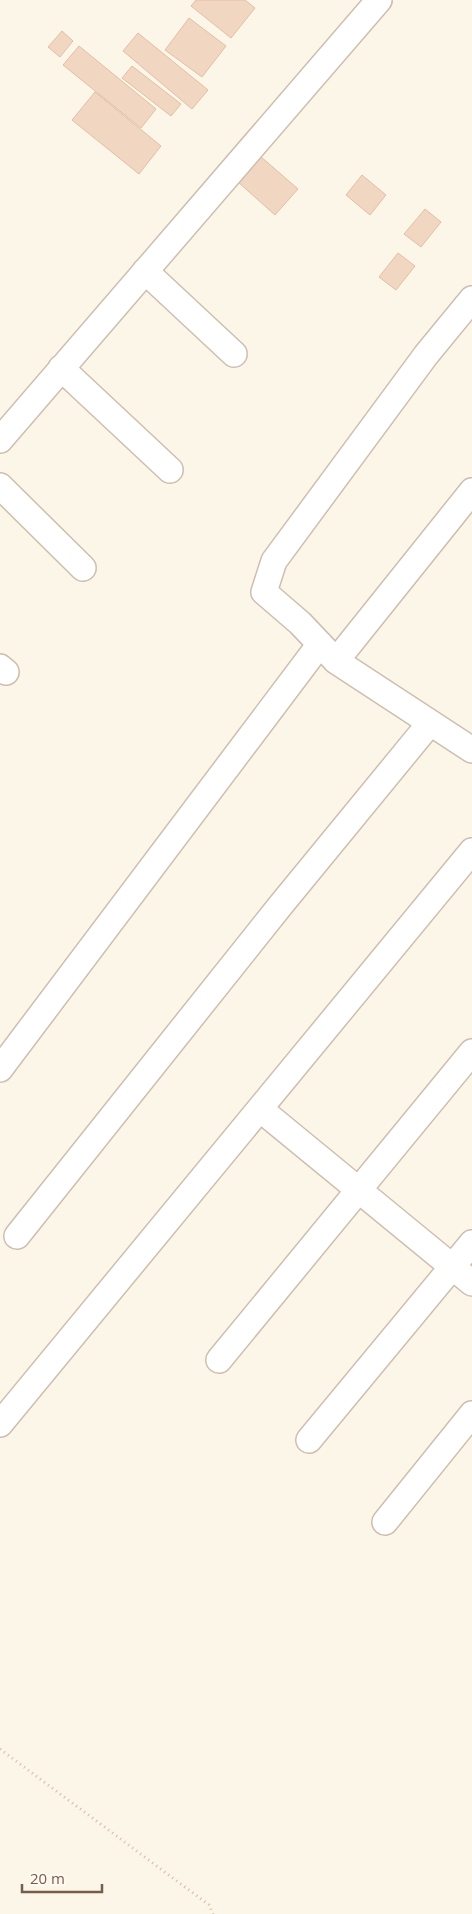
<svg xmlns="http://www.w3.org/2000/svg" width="472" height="1914" font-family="'Open Sans',sans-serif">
  <rect width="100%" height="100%" fill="#fcf6e9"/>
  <path fill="#f1d7c1" stroke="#e3bea2" d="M196 0H245L255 8 231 38 191 6Z
    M189 18 226 46 202 77 165 50Z
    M62 31 73 41 60 57 48 47Z
    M138 33 208 90 192 109 123 51Z
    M79 46 156 109 141 128 63 65Z
    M132 66 181 104 171 116 122 78Z
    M95 92 161 146 139 174 72 120Z
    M260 156 298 189 275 215 238 182Z
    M362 175 386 195 370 215 346 195Z
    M425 209 441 222 421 247 404 234Z
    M398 253 415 266 396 290 379 277Z"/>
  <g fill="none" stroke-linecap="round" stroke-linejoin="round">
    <g stroke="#cebeaf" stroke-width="28">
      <path id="minor" d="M145 271 234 354
        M472 299 426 355 274 561 264 592 300 623 336 661 472 750
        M61 368 170 470
        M0 440 379 0
        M0 486 83 568
        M336 661 472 491
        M0 667 6 672
        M0 1069 320 644
        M260 1109 472 1283
        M17 1236 280 906 430 723
        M219 1360 472 1052
        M0 1424 472 851
        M309 1440 472 1243
        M385 1522 472 1414"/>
    </g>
    <path stroke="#d6baa4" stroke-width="3" stroke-dasharray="1 4" stroke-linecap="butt" d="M0 1749 209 1905 213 1914"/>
    <use href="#minor" stroke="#fff" stroke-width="25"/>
  </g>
  <path d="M22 1884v8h80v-8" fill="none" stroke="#765e4d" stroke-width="2.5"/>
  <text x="30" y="1884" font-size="15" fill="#765e4d" stroke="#fff9ef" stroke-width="4" paint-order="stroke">20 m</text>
</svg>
